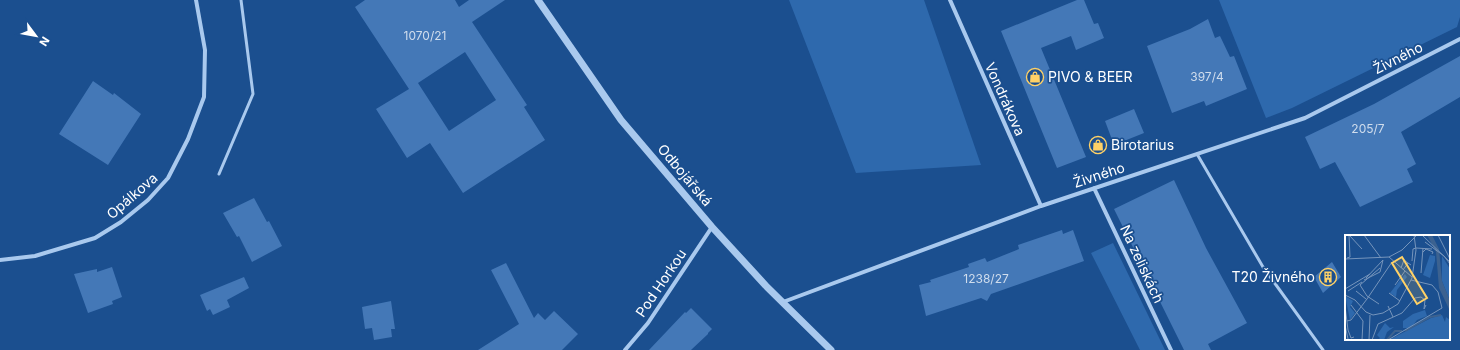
<svg xmlns="http://www.w3.org/2000/svg" width="1460" height="350" font-family="Inter,sans-serif">
  <rect width="100%" height="100%" fill="#1b4f8f"/>
  <path fill="#2e69ad" d="M789 0H924L981 165 856 173Z
    M1219 0H1460V17L1457 27 1292 108 1266 118Z
    M1113 243 1165 350H1140L1091 253Z"/>
  <path fill="#4478b7" fill-rule="evenodd" d="M365 0H455L459 7 469 0H505L472 22 527 105 524 107 545 140 463 193 430 143 407 158 376 109 409 89 355 7ZM465 52 496 100 449 131 418 83Z
    M1077 0H1084L1094 24 1098 23 1104 38 1076 50 1071 36 1041 48 1086 157 1057 168 1001 31Z
    M1208 19 1215 38 1220 36 1230 57 1234 56 1247 89 1206 106 1204 101 1172 113 1147 46 1190 29Z
    M1460 56V97L1401 132 1416 164 1407 169 1413 182 1360 207 1335 162 1320 169 1305 137 1374 104Z
    M93 81 113 95 114 93 141 114 108 165 59 134Z
    M1134 109 1144 133 1114 145 1105 121Z
    M1174 180 1206 248 1247 323 1208 344 1211 350H1184L1114 209Z
    M254 198 267 222 269 221 282 246 252 262 239 236 237 237 223 213Z
    M1062 230 1063 234 1073 230 1084 261 991 294 987 301 981 298 926 316 919 285 931 282 930 280 969 267 968 264 985 258 987 262 1019 249 1018 245Z
    M1332 262 1341 277 1323 293 1314 277Z
    M506 263 534 318 538 313 545 320 554 311 578 334 562 350H478L519 324 491 270Z
    M112 267 122 297 112 301 113 304 88 313 74 274 97 269V272Z
    M244 277 249 288 227 300 230 307 213 315 210 309 207 311 200 295Z
    M391 301 395 329H391L392 337 374 340 372 328 365 329 362 307Z
    M691 308 712 329 708 333V334L691 350H649L685 312 686 313Z"/>
  <g fill="none" stroke-linecap="round" stroke-linejoin="round">
    <path stroke="#a9c9ee" stroke-width="3" d="M1197 154 1263 267 1323 350
      M219 174 253 94 241 0"/>
    <path stroke="#a9c9ee" stroke-width="4" d="M950 0 1041 206
      M1094 188 1171 350
      M0 260 35 256 95 238 121 222 148 200 168 178 188 139 204 97 205 50 196 0
      M783 302 1041 206 1305 118 1460 39
      M625 350 648 323 712 227"/>
    <path stroke="#a9c9ee" stroke-width="7" d="M538 0 621 120 712 227 767 287 831 350"/>
  </g>
  <defs>
    <g id="shop-ring" transform="scale(0.9)"><circle r="9.5" fill="#1b4f8f" stroke="#ffd166" stroke-width="1.5"/><path d="M-5-2.5h2.3a2.7 3.5 0 0 1 5.4 0H5L5.5 6h-11ZM-1.5-2.5h3a1.5 2.3 0 0 0-3 0Z" fill="#ffd166"/></g>
    <g id="building-ring" transform="scale(0.9)"><circle r="9.5" fill="#1b4f8f" stroke="#ffd166" stroke-width="1.5"/><path d="M-4-6H4V6H1V3H-1V6H-4ZM-2.5-4.3h1.7v1.8h-1.7ZM.8-4.3h1.7v1.8H.8ZM-2.5-1h1.7V.8h-1.7ZM.8-1h1.7V.8H.8Z" fill="#ffd166"/></g>
  </defs>
  <g fill-rule="evenodd">
    <use href="#shop-ring" x="1035" y="77"/>
    <use href="#shop-ring" x="1098" y="145"/>
    <use href="#building-ring" x="1328" y="277"/>
  </g>
  <g text-anchor="middle" stroke-width="3.5" stroke-linejoin="round" paint-order="stroke">
    <g font-size="12" fill="#d0dded">
      <text x="425" y="40">1070/21</text>
      <text x="1207" y="81">397/4</text>
      <text x="1368" y="133">205/7</text>
      <text x="986" y="283">1238/27</text>
    </g>
    <g font-size="14" fill="#fff" stroke="#1b4f8f">
      <text transform="translate(1398 58) rotate(-27)" y="5">Živného</text>
      <text transform="translate(1005 99) rotate(66)" y="5">Vondrákova</text>
      <text transform="translate(685 175) rotate(50)" y="5">Odbojářská</text>
      <text transform="translate(1099 175) rotate(-18)" y="5">Živného</text>
      <text transform="translate(132 196) rotate(-41)" y="5">Opálkova</text>
      <text transform="translate(1142 264) rotate(65)" y="5">Na zeliskách</text>
      <text transform="translate(661 283) rotate(-56)" y="5">Pod Horkou</text>
    </g>
    <g font-size="14" fill="#fff" stroke="#1b4f8f" text-anchor="start">
      <text x="1048" y="82">PIVO &amp; BEER</text>
      <text x="1111" y="150">Birotarius</text>
      <text x="1315" y="282" text-anchor="end">T20 Živného</text>
    </g>
  </g>
  <g transform="translate(1345 235)">
    <rect width="105" height="105" fill="#1b4f8f"/>
    <path d="M85 20 90 21V26L85 43 78 40ZM97 21 105 34V66L97 46ZM60 39 62 42 52 55 51 62 45 58ZM0 61 8 66 5 72 10 78 5 85ZM80 75 82 81 72 85 66 93H58V86L68 79ZM97 80 100 87 101 82 105 85V105H44L86 83ZM40 88 45 93 49 92 42 97 39 105H33L35 103 32 100Z" fill="#2e69ad"/>
    <path d="M82 0H87L94 14 97 46 105 66V76L94 53 91 17Z" fill="#3c6290"/>
    <path fill="none" stroke="#3c6290" stroke-width="2" d="M60 96 85 82 96 80M42 105 50 96H57"/>
    <path fill="none" stroke="#7695bc" stroke-width="1" d="M19 0 36 23M77 0 105 27M93 0 105 24M5 1 17 14M80 7 99 21 105 29M71 13 87 14M78 17 81 14 88 17 87 19M44 22 67 42M2 23 5 22 4 0M0 24 44 22 57 15 72 0M67 26 68 14 71 13M56 33 59 25 63 28M58 35 63 28 66 30M76 38 78 13M21 43 38 25M19 45 35 37 38 25M66 45 87 50 93 57 97 73M50 50 60 36M0 54 25 39M3 56 17 47M11 56 21 64M44 58 55 66M0 60 10 65 21 77 28 80 38 78 53 69 67 43 71 15 69 0M34 69 22 61 15 50 35 33M6 70 18 86 17 105M0 71 3 95 6 103 9 102M43 71 48 82M2 86 6 85 22 64 47 27M0 90 3 104M24 105 25 80M27 105 33 89 57 78 70 63 76 62 80 65 79 74 81 70M43 105 97 73"/>
    <path fill="#ffd166" fill-opacity="0.15" stroke="#ffd166" stroke-width="2" d="M57 22 82 63 72 69 47 28Z"/>
    <rect width="105" height="105" fill="none" stroke="#fff" stroke-width="2"/>
  </g>
  <g transform="translate(36 36) rotate(122)" stroke="#1b4f8f" stroke-width="3" paint-order="stroke">
  <path d="M0-3L7 15L0 10L-7 15Z" fill="#ffffff"/>
  <text y="-6" font-size="11" font-weight="bold" text-anchor="middle" fill="#ffffff">N</text>
  </g>
</svg>
